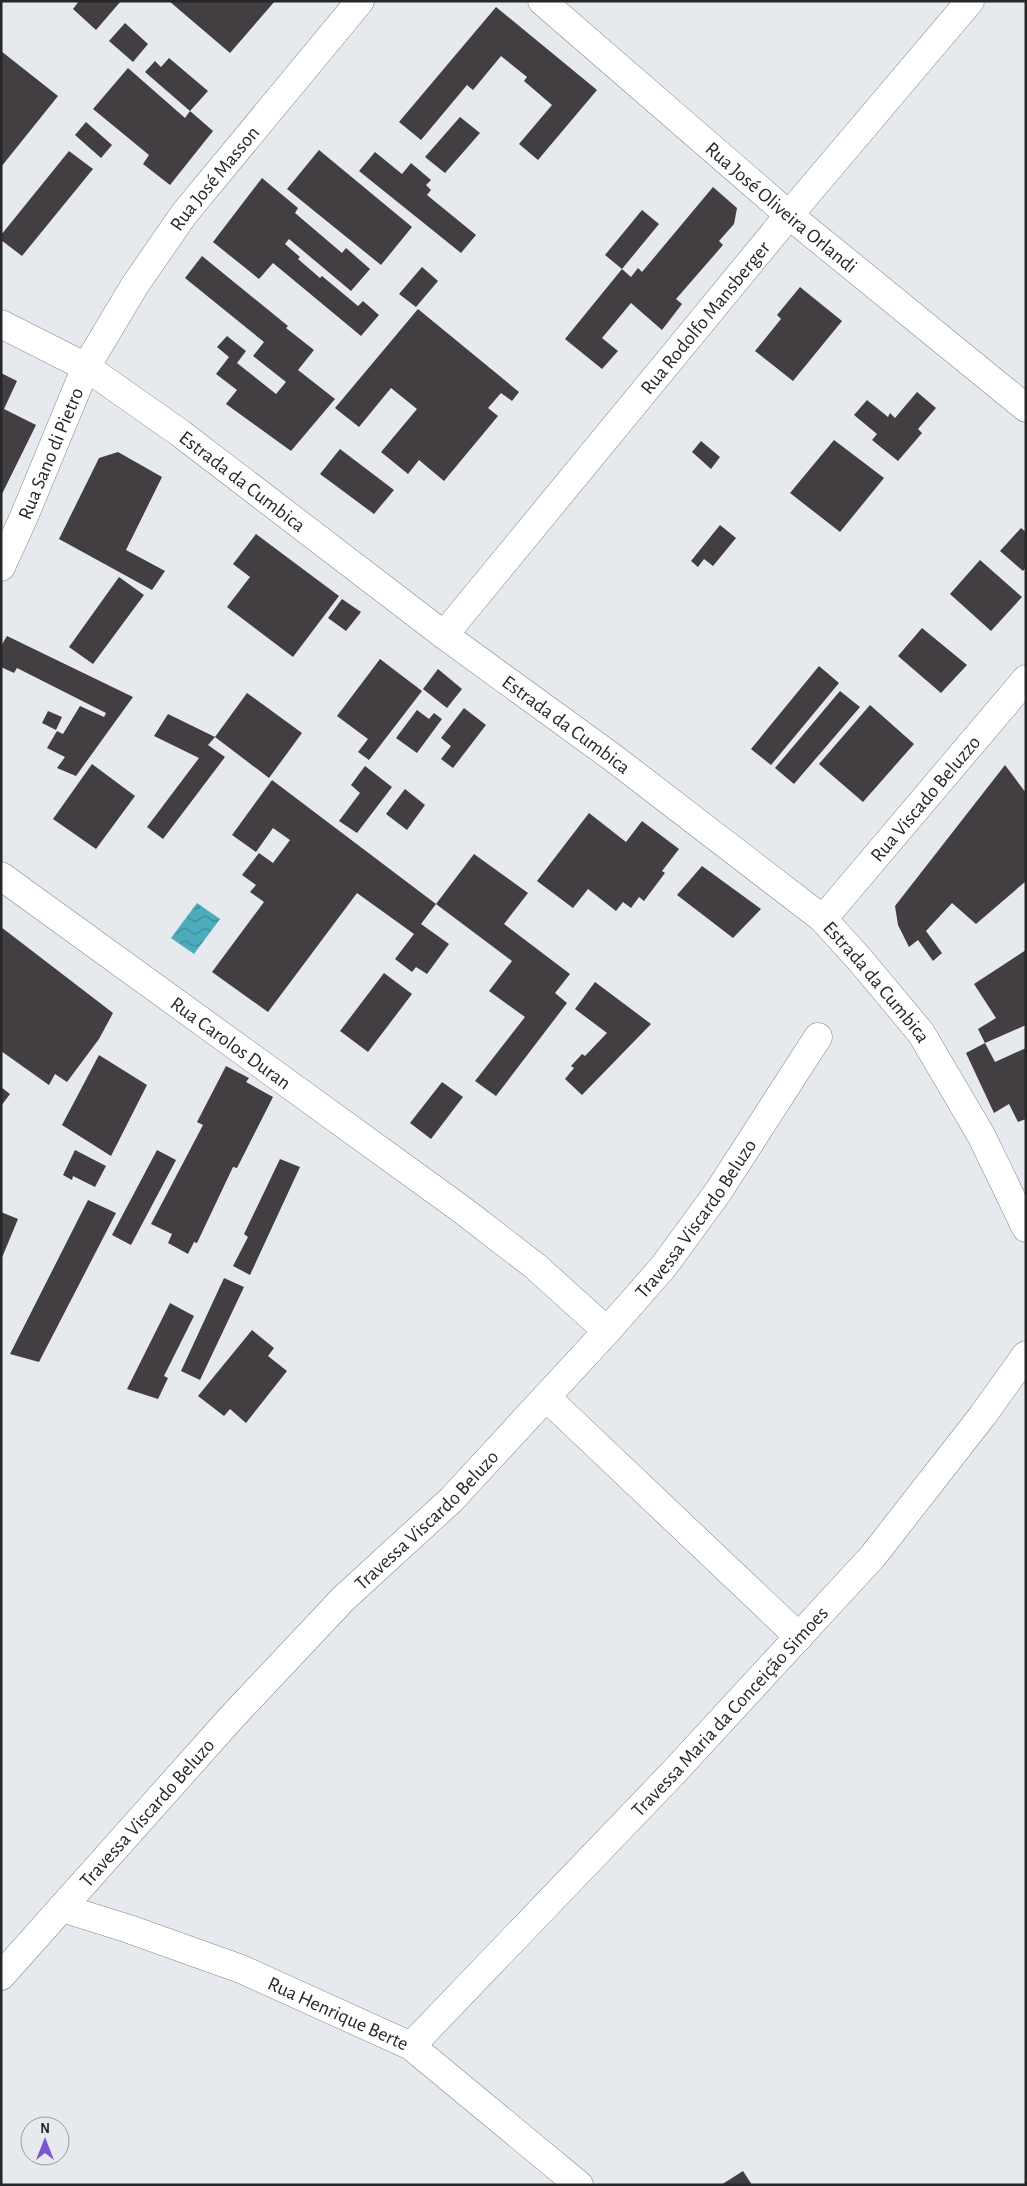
<svg xmlns="http://www.w3.org/2000/svg" width="1027" height="2186" font-family="'Alegreya Sans',sans-serif">
  <defs>
    <pattern id="water-waves" width="16" height="10" patternUnits="userSpaceOnUse" patternTransform="scale(1.25)"><rect width="16" height="10" fill="#4cacbb"/><path d="M0 5q4-4 8 0t8 0" fill="none" stroke="#3f8c98"/></pattern>
  </defs>
  <rect width="100%" height="100%" fill="#e6eaee"/>
  <path fill="url(#water-waves)" d="M197 903 220 919 194 954 171 938Z"/>
  <path fill="#423e41" d="M79 1H121L96 30 73 9Z
    M169 1H275L230 53Z
    M496 7 597 90 538 160 519 144 552 105 524 81 527 77 501 56 473 90 467 85 421 140 399 122Z
    M125 23 148 44 133 62 109 41Z
    M1 51 58 96 1 167Z
    M169 58 208 91 190 111 213 131 170 185 143 164 149 155 93 109 128 68 185 118 190 111 145 72 155 61 161 67Z
    M460 117 480 133 445 173 425 157Z
    M86 122 112 145 101 158 75 135Z
    M319 150 412 227 381 265 287 189Z
    M69 151 93 169 22 256 1 240V235Z
    M375 152 402 174 411 163 431 180 426 185 431 190 427 195 476 235 461 253 359 171Z
    M262 178 298 208 295 213 342 253 346 248 370 269 351 291 289 239 285 244 300 257 298 259 320 278 322 276 358 306 363 301 379 315 361 336 273 263 259 279 213 242Z
    M713 187 737 208 734 224 719 241 723 245 676 299 682 304 662 330 631 303 602 338 618 351 602 369 565 339 622 269 605 255 642 210 659 224 622 269 631 277 638 268 642 272Z
    M202 256 288 326 286 328 314 350 298 370 335 399 291 451 226 404 237 390 216 374 229 357 217 347 227 336 246 351 237 363 276 394 286 382 253 356 264 342 185 278Z
    M422 267 438 281 416 307 399 294Z
    M800 287 842 321 793 381 755 351 781 319 777 315Z
    M418 309 519 392 512 401 501 393 488 408 498 416 444 481 419 460 408 474 381 452 417 409 391 388 359 427 335 408Z
    M1 373 17 381 4 409 36 425 1 496Z
    M917 392 936 408 918 429 922 433 898 461 872 440 877 434 854 415 867 400 888 417 890 413 895 418Z
    M834 440 884 478 840 532 790 493Z
    M701 441 720 457 711 469 692 452Z
    M340 449 394 490 374 514 320 474Z
    M118 452 162 477 126 550 165 571 152 590 59 539 99 458Z
    M720 525 736 538 713 566 704 559 698 567 691 561Z
    M1021 528 1026 532V567L1023 571 1000 551Z
    M256 534 339 596 293 657 227 607 250 577 233 564Z
    M980 560 1022 597 991 631 950 594Z
    M119 577 144 595 93 664 69 647Z
    M342 599 361 612 346 631 328 618Z
    M922 628 967 665 941 693 898 656Z
    M7 636 133 697 76 776 57 768 65 757 47 748 57 731 63 734 80 706 104 717 106 713 17 668 14 673 1 667V646Z
    M380 659 422 691 369 760 358 752 368 739 337 716Z
    M819 666 839 683 771 765 751 749Z
    M438 669 462 689 447 708 423 689Z
    M840 691 860 707 794 784 775 768Z
    M247 693 302 733 269 778 215 737Z
    M870 705 914 744 863 802 819 764Z
    M464 708 486 725 453 768 441 759 451 746 441 738Z
    M417 710 429 719 434 713 442 719 417 753 396 738Z
    M48 711 62 717 56 730 42 723Z
    M168 714 215 737 208 745 225 757 163 839 147 827 199 758 154 736Z
    M92 764 135 796 96 849 53 819Z
    M1005 765 1026 793V881L976 924 952 903 926 931 942 953 933 961 918 940 909 947 898 925 895 906Z
    M365 766 392 787 357 833 339 821 360 793 351 785Z
    M272 780 436 904 421 924 449 944 427 974 416 967 412 972 395 959 414 934 357 893 268 1012 212 972 264 902 250 892 256 885 242 875 259 853 273 863 290 840 273 828 256 852 232 835Z
    M405 789 425 805 407 830 386 814Z
    M589 813 626 842 642 821 679 849 662 871 665 873 644 901 639 897 631 908 623 902 616 911 588 889 573 908 537 881Z
    M474 854 528 893 504 924 570 974 555 993 567 1003 496 1096 475 1081 525 1017 489 991 512 961 436 904Z
    M702 866 761 909 733 938 677 895Z
    M1 927 113 1013 99 1039 67 1082 55 1074 49 1085 1 1051Z
    M1026 950V1025L985 1043 995 1062 1026 1048V1119L1018 1122 1009 1104 994 1113 966 1053 985 1043 978 1029 996 1018 974 984Z
    M384 973 412 994 368 1052 340 1031Z
    M595 982 651 1024 582 1095 565 1079 574 1068 571 1066 582 1054 585 1056 607 1033 575 1009Z
    M99 1055 147 1085 111 1156 62 1125Z
    M226 1066 249 1078 246 1082 273 1097 237 1168 233 1167 197 1243 194 1242 188 1254 168 1243 172 1234 151 1224 203 1125 197 1122Z
    M442 1082 463 1097 431 1139 410 1123Z
    M1 1087 10 1094 1 1106Z
    M75 1150 106 1166 95 1187 73 1176 72 1180 63 1175Z
    M157 1150 176 1160 131 1245 112 1235Z
    M280 1159 300 1167 250 1275 233 1266 248 1237 244 1234Z
    M88 1200 116 1213 39 1362 10 1354Z
    M1 1212 18 1219 1 1260Z
    M224 1278 244 1287 200 1380 181 1371Z
    M170 1303 194 1316 164 1376 168 1378 158 1399 127 1389Z
    M252 1330 274 1348 268 1356 287 1371 246 1423 230 1409 224 1416 198 1396Z
    M743 2171 752 2185H721Z"/>
  <g fill="none" stroke-linecap="round" stroke-linejoin="round">
    <g stroke="#828689" stroke-width="29">
      <g id="minor">
        <path id="s1" d="M542 1 789 215 1026 408"/>
        <path id="s2" d="M1 324 86 367 180 433 444 635 612 757 823 919 861 961 921 1033 981 1135 1026 1228"/>
        <path id="s3" d="M1 567 23 519 86 367 135 285 184 214 360 1"/>
        <path id="s4" d="M444 635 789 215 970 1"/>
        <path id="s5" d="M1 876 461 1209 535 1266 607 1331"/>
        <path id="s6" d="M823 919 1026 679"/>
        <path d="M546 1397 799 1637"/>
        <path id="s7" d="M62 1908 129 1929 241 1969 411 2046 579 2185"/>
        <path id="s8" d="M1 1976 231 1718 343 1599 451 1500 607 1331 664 1266 718 1192 818 1037"/>
        <path id="s9" d="M411 2046 673 1773 873 1556 983 1415 1026 1355"/>
      </g>
    </g>
    <use href="#minor" stroke="#fff" stroke-width="28"/>
  </g>
  <g text-anchor="middle" stroke-width="5" stroke-linejoin="round" paint-order="stroke">
    <g font-size="20" fill="#252728" stroke="#e6eaee">
      <text dy="7" stroke="none"><textPath href="#s3" startOffset="446">Rua José Masson</textPath></text>
      <text dy="7" stroke="none"><textPath href="#s1" startOffset="316">Rua José Oliveira Orlandi</textPath></text>
      <text dy="7" stroke="none"><textPath href="#s4" startOffset="411">Rua Rodolfo Mansberger</textPath></text>
      <text dy="7" stroke="none"><textPath href="#s3" startOffset="124">Rua Sano di Pietro</textPath></text>
      <text dy="7" stroke="none"><textPath href="#s2" startOffset="289">Estrada da Cumbica</textPath></text>
      <text dy="7" stroke="none"><textPath href="#s2" startOffset="694">Estrada da Cumbica</textPath></text>
      <text dy="7" stroke="none"><textPath href="#s6" startOffset="158">Rua Viscado Beluzzo</textPath></text>
      <text dy="7" stroke="none"><textPath href="#s2" startOffset="1099">Estrada da Cumbica</textPath></text>
      <text dy="7" stroke="none"><textPath href="#s5" startOffset="284">Rua Carolos Duran</textPath></text>
      <text dy="7" stroke="none"><textPath href="#s8" startOffset="1029">Travessa Viscardo Beluzo</textPath></text>
      <text dy="7" stroke="none"><textPath href="#s8" startOffset="624">Travessa Viscardo Beluzo</textPath></text>
      <text dy="7" stroke="none"><textPath href="#s9" startOffset="462">Travessa Maria da Conceição Simoes</textPath></text>
      <text dy="7" stroke="none"><textPath href="#s8" startOffset="219">Travessa Viscardo Beluzo</textPath></text>
      <text dy="7" stroke="none"><textPath href="#s7" startOffset="296">Rua Henrique Berte</textPath></text>
    </g>
  </g>
  <rect width="1027" height="2186" fill="none" stroke="#252728" stroke-width="5"/>
  <g transform="translate(45 2141)"><circle r="24" fill="#e6eaee" stroke="#999c9f"/>
  <path d="M0-4L9 19L0 12L-9 19Z" fill="#7b56d0"/>
  <text y="-8" font-size="14" font-weight="bold" text-anchor="middle" fill="#252728">N</text>
  </g>
</svg>
